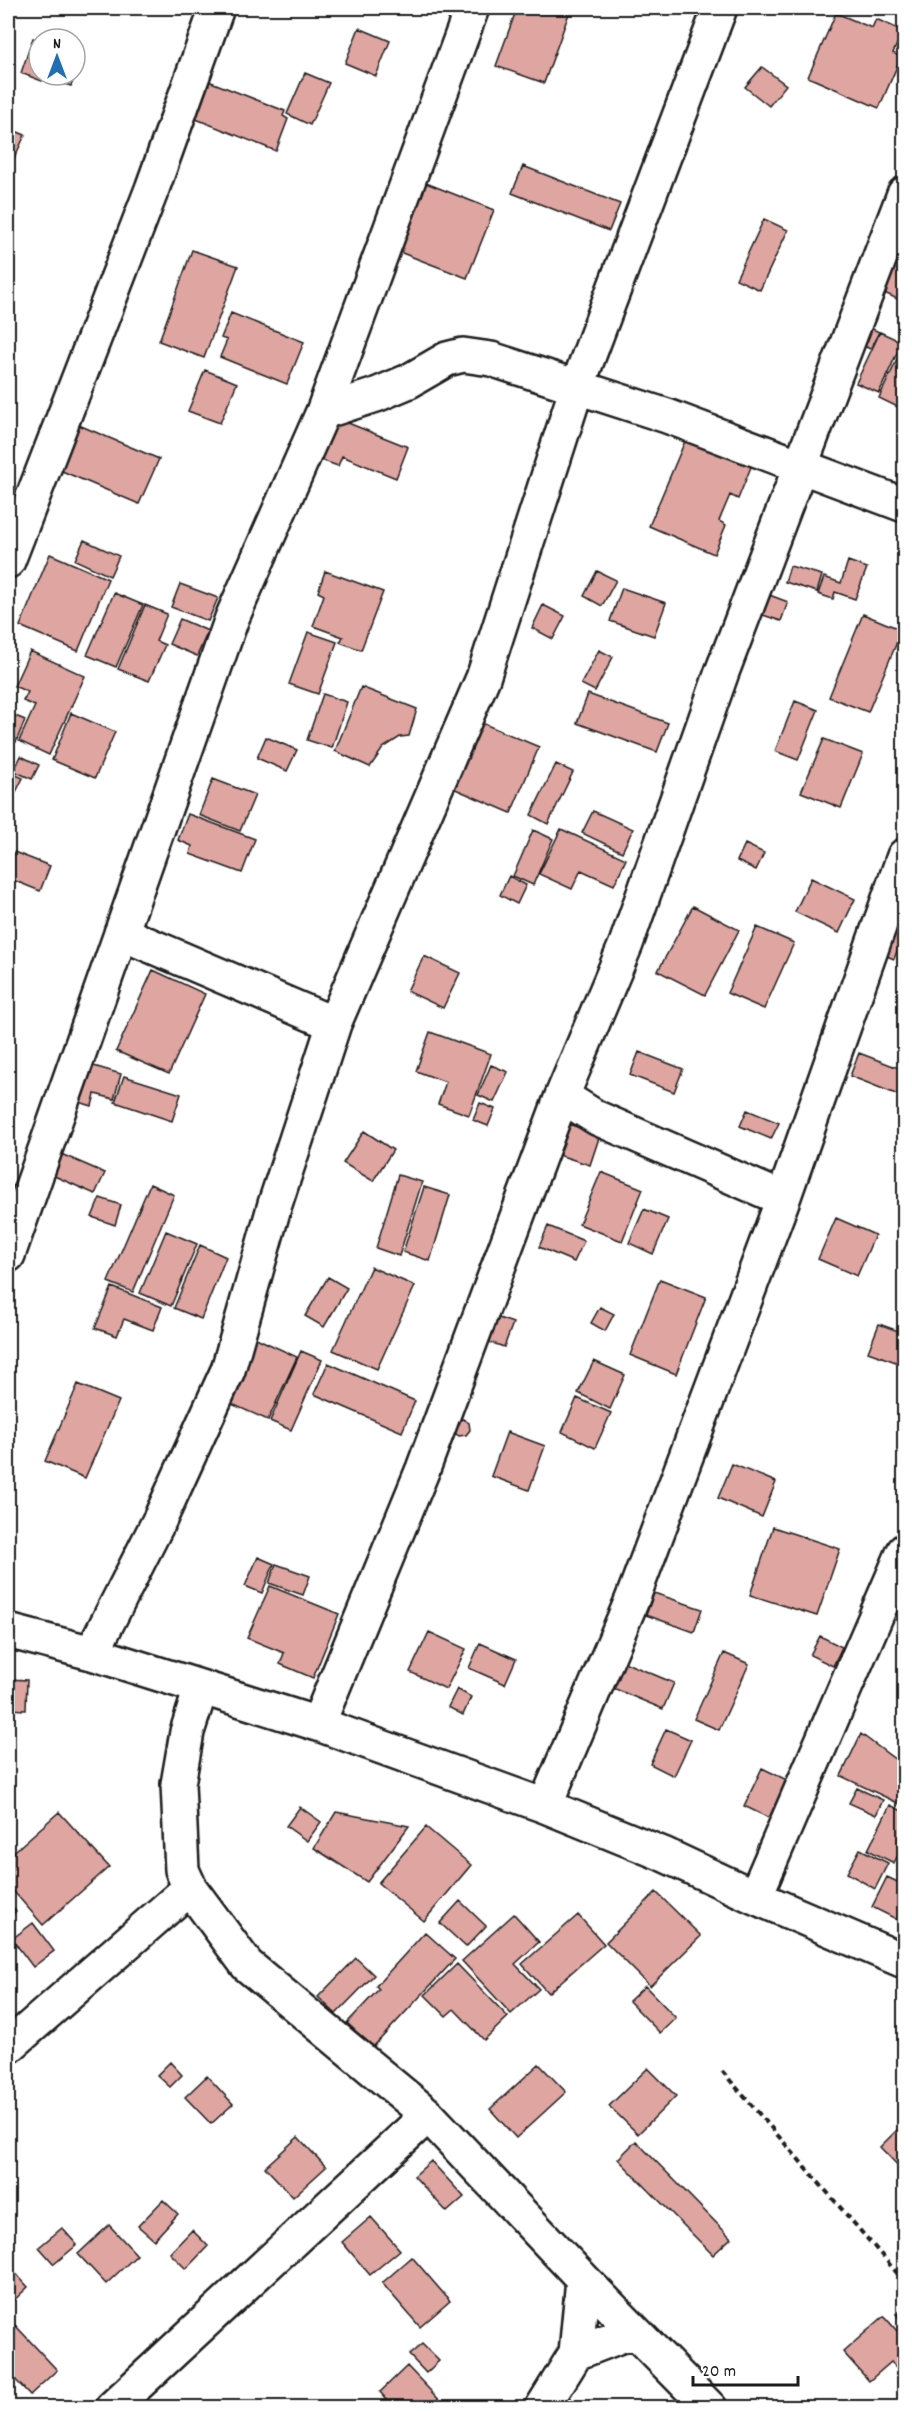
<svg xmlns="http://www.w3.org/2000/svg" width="912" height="2415" font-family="Dekko,sans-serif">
  <rect width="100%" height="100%" fill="#fff"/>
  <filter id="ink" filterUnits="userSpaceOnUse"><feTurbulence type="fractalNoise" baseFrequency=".0167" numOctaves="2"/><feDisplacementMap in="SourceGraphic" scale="12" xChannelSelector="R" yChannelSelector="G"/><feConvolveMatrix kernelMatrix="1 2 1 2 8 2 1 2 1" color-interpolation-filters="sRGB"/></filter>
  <g filter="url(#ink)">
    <path fill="#dfa5a1" stroke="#1c1c1c" stroke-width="1.5" d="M517 8H571L544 83 496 66Z
      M836 13 872 28 876 19 903 31 893 53 901 57 879 108 808 77Z
      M359 28 390 41 376 76 345 63Z
      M33 38 39 40V75H44L42 81 21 73Z
      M762 67 786 85 769 106 745 87Z
      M305 73 329 83 310 125 287 114Z
      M54 75H75L71 86 53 80Z
      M206 80 285 111 283 116 288 119 276 151 191 117Z
      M8 128 25 135 12 163 8 161Z
      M523 166 620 204 609 231 512 193Z
      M416 179 494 210 467 278 389 248Z
      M764 219 788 230 760 290 736 279Z
      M192 250 238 266 204 358 159 341Z
      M899 255 904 257V302L882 292Z
      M231 313 304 342 287 384 220 357 227 340 221 338Z
      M855 320 879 332 870 349 846 337Z
      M880 332 902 342 879 393 856 383Z
      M904 345V410L879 398Z
      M205 370 237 383 220 423 188 411Z
      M318 411 408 447 396 478 342 456 338 466 301 453Z
      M74 423 159 459 139 504 55 468Z
      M688 434 753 462 738 499 730 495 719 521 726 525 714 554 649 526Z
      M84 540 119 556 110 576 75 560Z
      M50 554 108 579 78 651 20 626Z
      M848 561 867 568 855 599 835 592 833 599 818 594 824 577 841 583Z
      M790 566 822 575 817 592 785 582Z
      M325 571 383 592 361 650 340 642 343 637 313 626 324 595 318 592Z
      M597 571 616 580 602 606 584 596Z
      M180 584 218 598 208 621 171 607Z
      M622 588 666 603 654 636 610 621Z
      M114 593 143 605 116 667 87 655Z
      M764 593 788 602 781 621 757 613Z
      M145 605 167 614 156 641 165 645 149 681 118 669Z
      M543 605 565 616 553 639 532 628Z
      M863 614 902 630 868 712 829 697Z
      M180 619 208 631 197 656 169 644Z
      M308 632 337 642 318 694 289 684Z
      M599 650 613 657 595 691 581 684Z
      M30 651 85 676 49 755 19 741 35 706 23 701 28 692 14 686Z
      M361 687 417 709 409 736 400 737 383 748 370 767 335 751Z
      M323 694 347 702 332 748 307 740Z
      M588 694 668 723 657 752 577 723Z
      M795 701 818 710 798 760 775 751Z
      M8 713 25 720 16 742 8 739Z
      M71 713 115 732 95 778 52 760Z
      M470 718 539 747 511 813 453 788Z
      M266 737 297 750 287 771 257 758Z
      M824 739 863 754 841 808 801 792Z
      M21 756 39 765 32 779 14 771Z
      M556 764 573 772 548 824 531 815Z
      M14 774 23 778 16 792 8 787Z
      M213 779 255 795 240 831 199 815Z
      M593 811 633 829 622 852 582 833Z
      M188 814 255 839 242 873 190 854 192 846 178 840Z
      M561 829 626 859 614 885 581 870 572 889 539 874Z
      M533 830 553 839 533 885 513 876Z
      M745 844 764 853 756 870 737 861Z
      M14 852 50 866 40 891 8 878V869Z
      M904 872V933L894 959 870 949Z
      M509 876 526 885 517 904 500 895Z
      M811 878 855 899 839 933 795 912Z
      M693 906 739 930 705 995 658 971Z
      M757 927 794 943 764 1009 727 993Z
      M424 956 460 973 443 1008 407 991Z
      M153 970 205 994 169 1074 116 1051Z
      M430 1032 491 1054 469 1115 438 1104 446 1082 416 1071Z
      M639 1052 683 1069 674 1092 630 1075Z
      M859 1053 904 1070V1088L901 1096 850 1076Z
      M87 1064 121 1074 114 1099 95 1094 92 1106 76 1101Z
      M491 1065 508 1072 494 1102 478 1095Z
      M124 1076 181 1094 172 1121 115 1102Z
      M480 1103 495 1109 488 1126 473 1120Z
      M747 1110 779 1123 771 1139 740 1126Z
      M560 1121 600 1135 590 1165 549 1152Z
      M364 1131 393 1150 373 1181 343 1163Z
      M61 1154 105 1173 95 1194 52 1175Z
      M601 1172 643 1189 622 1241 579 1224Z
      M398 1175 422 1182 399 1256 376 1248Z
      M150 1184 174 1195 133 1292 108 1282Z
      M424 1187 450 1195 430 1261 403 1252Z
      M100 1198 121 1205 115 1225 92 1217Z
      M644 1209 668 1219 653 1254 629 1243Z
      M836 1218 875 1235 857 1276 818 1259Z
      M548 1226 584 1241 574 1262 539 1247Z
      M166 1231 197 1244 171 1306 140 1293Z
      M200 1245 226 1257 201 1319 174 1308Z
      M371 1267 415 1286 377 1369 333 1350Z
      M328 1277 347 1288 324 1327 305 1316Z
      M660 1279 706 1297 676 1374 630 1355Z
      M112 1287 162 1307 153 1330 124 1319 117 1336 95 1328Z
      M600 1307 614 1314 605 1331 591 1323Z
      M490 1315 513 1323 504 1347 481 1339Z
      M879 1324 904 1333V1365L868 1352Z
      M254 1337 297 1357 268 1420 225 1401Z
      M301 1351 322 1360 291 1430 270 1421Z
      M594 1361 625 1375 610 1409 578 1393Z
      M328 1363 415 1401 402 1432 314 1394Z
      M78 1384 119 1401 85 1478 45 1461Z
      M577 1398 611 1413 595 1448 562 1432Z
      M463 1419 469 1423 470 1430 466 1435 459 1436 453 1432 456 1420Z
      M507 1432 545 1446 529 1490 491 1476Z
      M732 1464 776 1482 762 1517 718 1498Z
      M773 1527 840 1549 817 1616 750 1595Z
      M258 1557 274 1564 262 1593 245 1586Z
      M276 1564 310 1576 303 1595 269 1583Z
      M270 1586 339 1614 313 1678 280 1664 284 1653 247 1638Z
      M654 1593 702 1609 694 1632 646 1615Z
      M429 1632 466 1649 446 1689 410 1672Z
      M820 1636 842 1647 833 1666 810 1655Z
      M480 1643 516 1659 505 1684 469 1668Z
      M724 1653 749 1664 719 1730 694 1719Z
      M619 1660 674 1683 663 1709 608 1686Z
      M8 1679 27 1680 26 1710 8 1709Z
      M457 1689 471 1697 463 1715 448 1707Z
      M666 1729 691 1740 674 1776 650 1764Z
      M861 1734 904 1766V1806L841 1776Z
      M762 1768 787 1780 769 1818 744 1806Z
      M857 1788 883 1800 876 1815 849 1803Z
      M890 1805 904 1812V1843L894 1863 868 1850Z
      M300 1807 321 1822 307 1841 286 1826Z
      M59 1812 109 1867 43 1925 8 1885V1857Z
      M336 1812 409 1826 367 1882 314 1848Z
      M426 1827 471 1865 424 1921 378 1883Z
      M860 1849 888 1863 875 1889 847 1873Z
      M887 1877 904 1885V1923L872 1907Z
      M656 1892 701 1936 650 1986 606 1942Z
      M460 1901 486 1926 466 1947 440 1923Z
      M8 1902 16 1911 8 1919Z
      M514 1914 539 1942 515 1964 539 1989 511 2014 462 1961Z
      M578 1915 604 1944 548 1993 522 1964Z
      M33 1923 54 1951 33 1967 12 1939Z
      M425 1932 455 1959 373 2047 347 2023 379 1989 376 1986Z
      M356 1958 374 1975 336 2014 318 1997Z
      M457 1964 508 2017 484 2040 454 2009 446 2016 425 1995Z
      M645 1986 676 2018 660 2033 629 2001Z
      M170 2062 182 2075 170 2087 157 2075Z
      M539 2064 566 2092 516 2138 490 2109Z
      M648 2068 676 2096 638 2134 609 2106Z
      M207 2076 233 2104 211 2124 185 2097Z
      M904 2123V2172L880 2147Z
      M298 2137 326 2167 293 2197 265 2167Z
      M636 2141 731 2238 713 2255 618 2159Z
      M431 2161 464 2197 447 2212 414 2176Z
      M163 2200 178 2214 154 2240 138 2226Z
      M371 2217 400 2250 370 2275 342 2242Z
      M109 2225 137 2255 106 2284 78 2254Z
      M62 2228 77 2245 54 2264 39 2247Z
      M192 2230 208 2246 186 2269 170 2253Z
      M412 2257 450 2301 420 2327 382 2283Z
      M8 2265 28 2287 8 2306Z
      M904 2308V2325L896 2314Z
      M884 2316 904 2339V2367L900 2371 891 2362 869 2381 843 2352Z
      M15 2325 57 2370 30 2395 8 2372V2332Z
      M422 2344 439 2361 426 2373 409 2355Z
      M407 2366 447 2408H394L380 2392Z"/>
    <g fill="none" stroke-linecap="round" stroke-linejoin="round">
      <g stroke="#1c1c1c" stroke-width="38">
        <path id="street" d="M323 412 376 395 409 381 447 359 463 355 491 359 667 416 904 505
          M8 561 152 189 217 8
          M121 933 334 1024
          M562 1096 597 1118 783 1199
          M8 1255 232 618 323 412 472 8
          M8 1631 92 1653 318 1724 545 1806 663 1854 755 1897 904 1961
          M92 1653 160 1519 228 1370 275 1204 334 1024 483 678 577 387 720 8
          M201 1688 187 1732 178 1784 182 1870 190 1888 247 1965 428 2115 583 2279 710 2408
          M318 1724 423 1469 562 1096 626 944 722 672 904 194
          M545 1806 632 1600 783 1199 904 856
          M755 1897 904 1551
          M8 2047 190 1888
          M576 2353 633 2331
          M112 2408 428 2115
          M542 2408 576 2353 583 2279"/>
      </g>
      <path stroke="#1c1c1c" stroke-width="4" stroke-dasharray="6 4.5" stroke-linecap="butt" d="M722 2071 904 2281"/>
      <use href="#street" stroke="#fff" stroke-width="33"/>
    </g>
  </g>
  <rect width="912" height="2415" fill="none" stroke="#fff" stroke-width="30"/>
  <rect x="15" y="15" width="882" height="2385" fill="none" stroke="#1c1c1c" stroke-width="2" filter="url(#ink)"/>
  <g transform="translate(57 57)"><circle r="28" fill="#ffffff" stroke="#a4a4a4" stroke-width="1.5"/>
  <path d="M0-4.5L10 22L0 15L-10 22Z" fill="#1f6fb2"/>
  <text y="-9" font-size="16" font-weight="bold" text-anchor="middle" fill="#1c1c1c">N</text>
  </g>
  <path d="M693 2376v9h105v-9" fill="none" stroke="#1c1c1c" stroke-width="3"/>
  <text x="702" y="2376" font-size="18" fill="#1c1c1c" stroke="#ffffff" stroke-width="4.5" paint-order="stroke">20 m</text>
</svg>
